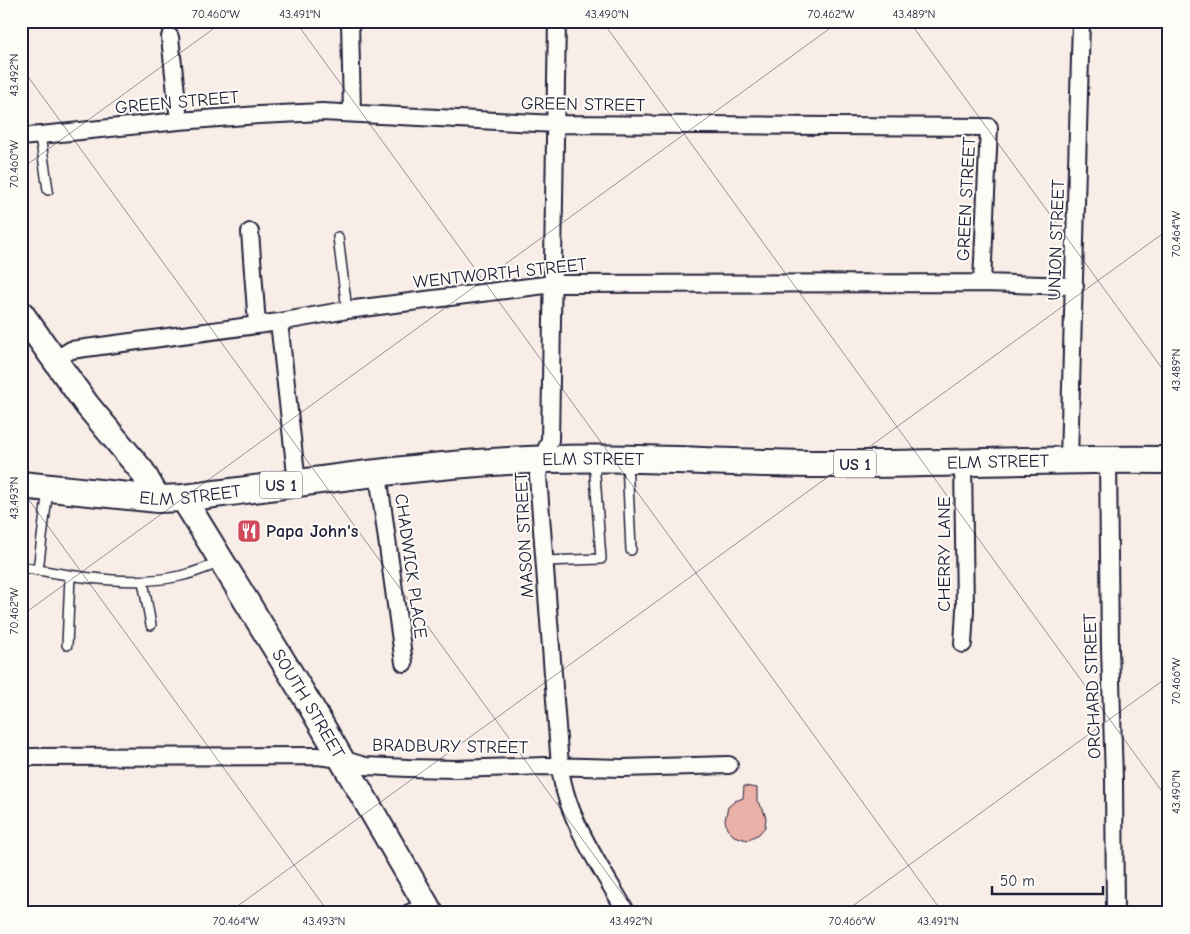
<svg xmlns="http://www.w3.org/2000/svg" width="1190" height="934" font-family="'Comic Neue',sans-serif">
  <rect width="100%" height="100%" fill="#f9ede7"/>
  <filter id="ink" filterUnits="userSpaceOnUse"><feTurbulence type="fractalNoise" baseFrequency=".02" numOctaves="2"/><feDisplacementMap in="SourceGraphic" scale="10" xChannelSelector="R" yChannelSelector="G"/><feConvolveMatrix kernelMatrix="1 2 1 2 8 2 1 2 1" color-interpolation-filters="sRGB"/></filter>
  <g filter="url(#ink)">
    <path fill="#ebb0a8" stroke="#22223b" d="M744 786 757 788V801L763 809 766 818 765 827 759 834 747 840 734 836 727 829 725 820 728 807 735 801 743 798Z"/>
    <g fill="none" stroke-linecap="round" stroke-linejoin="round">
      <g stroke="#22223b" stroke-width="12">
        <path id="lane" d="M40 135 48 190
          M338 237 347 310
          M627 461 631 550
          M48 489 38 570C83 578 136 586 180 576 194 573 208 567 221 562
          M545 561 601 559 594 461
          M21 567 38 570
          M143 581 151 625
          M67 645 70 576"/>
      </g>
      <g stroke="#22223b" stroke-width="20">
        <path id="street" d="M350 21 352 113
          M557 21 550 440 540 464 538 476 560 766C565 817 602 869 627 913
          M170 37 179 121
          M21 137 179 121 259 115 322 112 556 124 989 127 982 283
          M250 232 257 324
          M279 322 297 483
          M55 360 71 350 279 322 347 310 553 284 982 283 1075 286
          M1108 459 1110 648 1114 780 1115 913
          M1069 460 1081 21
          M378 474 404 663
          M963 644 965 610 963 463
          M21 757 317 756 341 759 365 766 408 768 455 769 545 766 622 768 729 765
          M409 913 427 906"/>
      </g>
      <g stroke="#22223b" stroke-width="28">
        <g id="secondary">
          <path d="M21 313 87 405 142 471 158 499"/>
          <path id="s1" d="M183 498 310 705 431 913"/>
        </g>
      </g>
      <g stroke="#22223b" stroke-width="30">
        <g id="primary">
          <path id="s2" d="M21 485 158 499 183 498C291 485 399 467 508 461 614 454 720 464 826 464 940 465 1054 458 1169 460"/>
        </g>
      </g>
      <use href="#lane" stroke="#fdfcf7" stroke-width="9"/>
      <use href="#street" stroke="#fdfcf7" stroke-width="16"/>
      <use href="#secondary" stroke="#fdfcf7" stroke-width="24"/>
      <use href="#primary" stroke="#fdfcf7" stroke-width="26"/>
    </g>
  </g>
  <path fill="none" stroke="#22223b" stroke-width="1" stroke-opacity="0.45" d="M295 21 943 913M602 21 1169 801M909 21 1169 378M21 67 636 913M21 169 224 21M21 489 329 913M21 616 840 21M21 912 22 913M228 913 1169 229M843 913 1169 676"/>
  <defs>
    <g id="restaurant-square" transform="scale(1.25)"><rect x="-9" y="-9" width="18" height="18" rx="4" fill="#d1495b" stroke="#fdfcf7"/><path d="M-5-6h1v4h1v-4h1v4h1v-4h1v5L-1.5 .5V6h-2V.5L-5-1ZM5-6V6H3V1.5H1.5Q1.5-4 5-6Z" fill="#fff"/></g>
  </defs>
  <g fill-rule="evenodd">
    <use href="#restaurant-square" x="249" y="531"/>
  </g>
  <g text-anchor="middle" stroke-width="4" stroke-linejoin="round" paint-order="stroke">
    <g fill="#fdfcf7" stroke="#646373" stroke-width="1">
      <rect x="834" y="450.5" width="42" height="27" rx="4"/>
      <rect x="260" y="471.5" width="42" height="27" rx="4"/>
    </g>
    <g font-size="16" font-weight="bold" fill="#22223b">
      <text x="855" y="470">US 1</text>
      <text x="281" y="491">US 1</text>
    </g>
    <g font-size="18" fill="#22223b" stroke="#fdfcf7">
      <text transform="translate(177 102) rotate(-5)" y="6">GREEN STREET</text>
      <text transform="translate(583 104) rotate(1)" y="6">GREEN STREET</text>
      <text transform="translate(966 199) rotate(-87)" y="6">GREEN STREET</text>
      <text transform="translate(1056 240) rotate(-88)" y="6">UNION STREET</text>
      <text transform="translate(500 273) rotate(-6)" y="6">WENTWORTH STREET</text>
      <text dy="6" stroke="none"><textPath href="#s2" startOffset="575">ELM STREET</textPath></text>
      <text dy="6" stroke="none"><textPath href="#s2" startOffset="980">ELM STREET</textPath></text>
      <text dy="6" stroke="none"><textPath href="#s2" startOffset="170">ELM STREET</textPath></text>
      <text transform="translate(524 535) rotate(-93)" y="6">MASON STREET</text>
      <text transform="translate(944 554) rotate(-90)" y="6">CHERRY LANE</text>
      <text transform="translate(411 566) rotate(82)" y="6">CHADWICK PLACE</text>
      <text transform="translate(1092 686) rotate(-92)" y="6">ORCHARD STREET</text>
      <text dy="6" stroke="none"><textPath href="#s1" startOffset="241">SOUTH STREET</textPath></text>
      <text transform="translate(450 746) rotate(1)" y="6">BRADBURY STREET</text>
    </g>
    <g font-size="18" font-weight="bold" fill="#22223b" stroke="#fdfcf7" text-anchor="start">
      <text x="266" y="537">Papa John's</text>
    </g>
  </g>
  <rect width="1190" height="934" fill="none" stroke="#fdfcf7" stroke-width="55"/>
  <path d="M992 886v8h111v-8" fill="none" stroke="#22223b" stroke-width="2.5"/>
  <text x="1000" y="886" font-size="15" fill="#22223b" stroke="#fdfcf7" stroke-width="4" paint-order="stroke">50 m</text>
  <rect x="28" y="28" width="1134" height="878" fill="none" stroke="#22223b" stroke-width="2"/>
  <g font-size="12" text-anchor="middle" fill="#22223b">
    <text x="216" y="18">70.460°W</text>
    <text x="300" y="18">43.491°N</text>
    <text x="607" y="18">43.490°N</text>
    <text x="831" y="18">70.462°W</text>
    <text x="914" y="18">43.489°N</text>
    <text transform="translate(14 75) rotate(-90)" y="4">43.492°N</text>
    <text transform="translate(14 164) rotate(-90)" y="4">70.460°W</text>
    <text transform="translate(1176 234) rotate(-90)" y="4">70.464°W</text>
    <text transform="translate(1176 370) rotate(-90)" y="4">43.489°N</text>
    <text transform="translate(14 498) rotate(-90)" y="4">43.493°N</text>
    <text transform="translate(14 611) rotate(-90)" y="4">70.462°W</text>
    <text transform="translate(1176 681) rotate(-90)" y="4">70.466°W</text>
    <text transform="translate(1176 792) rotate(-90)" y="4">43.490°N</text>
    <text x="236" y="925">70.464°W</text>
    <text x="324" y="925">43.493°N</text>
    <text x="631" y="925">43.492°N</text>
    <text x="852" y="925">70.466°W</text>
    <text x="938" y="925">43.491°N</text>
  </g>
</svg>
